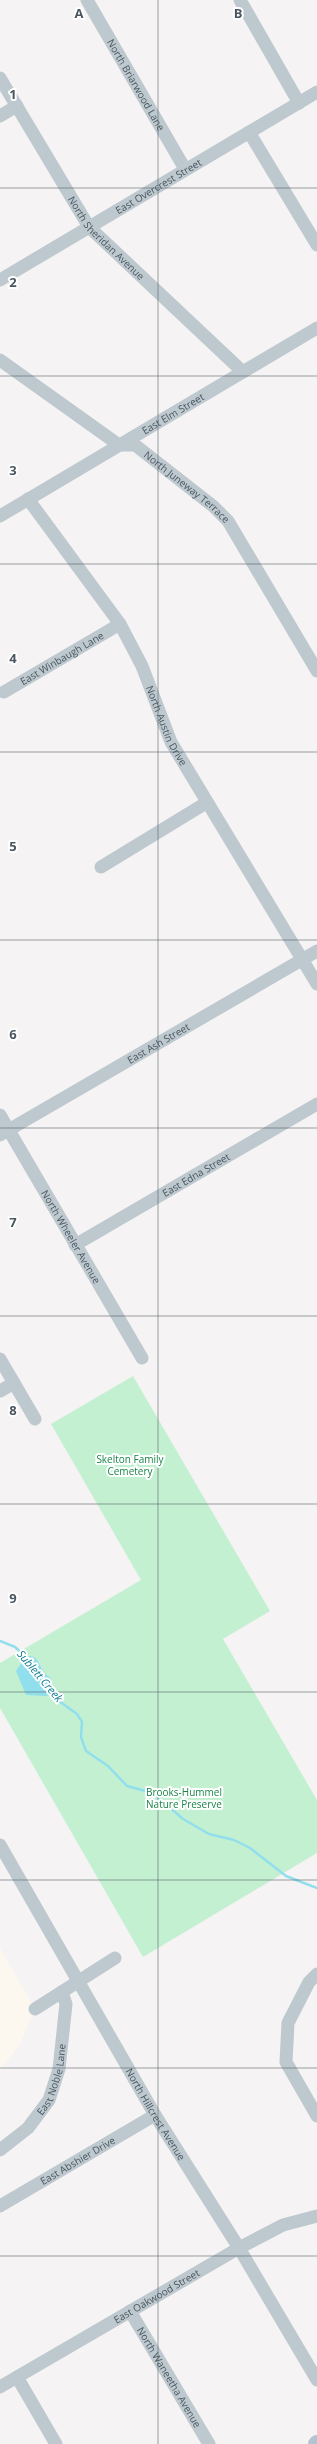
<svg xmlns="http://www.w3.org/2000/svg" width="317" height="2444" font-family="'Open Sans',sans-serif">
  <rect width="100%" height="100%" fill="#f5f3f3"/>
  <path fill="#fdf8ef" d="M0 1948 35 2009 20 2044 0 2070Z"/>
  <path fill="#c4f0d2" d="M133 1376 270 1611 223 1639 317 1800V1853L143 1957 0 1708V1663L141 1580 51 1424Z"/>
  <path fill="#91dfec" d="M26 1656C39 1655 38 1664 44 1672 46 1675 48 1676 51 1678L52 1685 57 1694 46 1696 26 1695 16 1671Z"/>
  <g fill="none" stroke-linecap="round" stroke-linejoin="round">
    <path stroke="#91dfec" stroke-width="2.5" d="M0 1641 15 1647 28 1659
      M54 1693 59 1701 77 1714 82 1722 81 1737 86 1751 108 1766 127 1786 153 1793 183 1819 209 1834 234 1840 250 1848 286 1876 317 1888"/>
    <g stroke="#bec8cf" stroke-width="13">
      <path id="s1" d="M87 0 185 169"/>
      <path d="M240 0 299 103"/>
      <path id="s2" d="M0 78 89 227 243 372"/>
      <path d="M0 116 17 106"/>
      <path d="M249 132 317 245"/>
      <path id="s3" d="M0 280 317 92"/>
      <path id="s4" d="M0 360 119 445H135L213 506 228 521 317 671"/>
      <path id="s5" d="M28 499 120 624 142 666 171 742 317 984"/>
      <path id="s6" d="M0 516 317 328"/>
      <path id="s7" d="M4 692 120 624"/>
      <path d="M101 867 206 803"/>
      <path id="s8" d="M0 1115 142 1358"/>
      <path id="s9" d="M0 1135 317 951"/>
      <path id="s10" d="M75 1245 317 1104"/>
      <path d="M0 1359 35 1419"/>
      <path d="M0 1391 14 1383"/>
      <path id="s11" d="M0 1845 155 2115 239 2248 317 2380"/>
      <path d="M317 1974 309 1982 288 2023 286 2062 317 2116"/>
      <path d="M35 2009 115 1958"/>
      <path id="s12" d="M0 2150 28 2128 49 2100 59 2069 66 2004 62 1992"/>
      <path id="s13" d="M0 2206 155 2115"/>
      <path id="s14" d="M130 2311 209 2444"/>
      <path d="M17 2377 56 2444"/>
      <path id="s15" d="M0 2387 239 2248 283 2225 317 2216"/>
    </g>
    <path stroke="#b3c4d0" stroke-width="16" d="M316 2444 317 2443"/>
  </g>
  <path fill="none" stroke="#4a5760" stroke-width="1" stroke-opacity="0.55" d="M158 0V2444M0 188H317M0 376H317M0 564H317M0 752H317M0 940H317M0 1128H317M0 1316H317M0 1504H317M0 1692H317M0 1880H317M0 2068H317M0 2256H317"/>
  <g text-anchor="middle" stroke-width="4" stroke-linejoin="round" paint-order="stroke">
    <g font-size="10" fill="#4a5760" stroke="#fff">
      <text dy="4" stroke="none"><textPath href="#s1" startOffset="98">North Briarwood Lane</textPath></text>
      <text dy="4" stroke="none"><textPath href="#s3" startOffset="184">East Overcrest Street</textPath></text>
      <text dy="4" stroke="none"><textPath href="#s2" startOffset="193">North Sheridan Avenue</textPath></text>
      <text dy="4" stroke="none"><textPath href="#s6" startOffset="201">East Elm Street</textPath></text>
      <text dy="4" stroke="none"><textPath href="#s4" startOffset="229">North Juneway Terrace</textPath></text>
      <text dy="4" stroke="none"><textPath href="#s7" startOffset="67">East Winbaugh Lane</textPath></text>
      <text dy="4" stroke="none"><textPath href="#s5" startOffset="267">North Austin Drive</textPath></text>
      <text dy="4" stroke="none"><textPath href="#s9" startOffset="183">East Ash Street</textPath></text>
      <text dy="4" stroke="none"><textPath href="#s10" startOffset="140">East Edna Street</textPath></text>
      <text dy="4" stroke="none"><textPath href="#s8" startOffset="141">North Wheeler Avenue</textPath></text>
      <text dy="4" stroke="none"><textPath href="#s12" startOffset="91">East Noble Lane</textPath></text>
      <text dy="4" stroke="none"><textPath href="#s11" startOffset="311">North Hillcrest Avenue</textPath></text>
      <text dy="4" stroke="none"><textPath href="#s13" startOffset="90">East Abshier Drive</textPath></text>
      <text dy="4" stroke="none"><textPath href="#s15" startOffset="181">East Oakwood Street</textPath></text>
      <text dy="4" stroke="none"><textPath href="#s14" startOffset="77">North Waneetha Avenue</textPath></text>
    </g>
    <g font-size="10" fill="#198448" stroke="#fff">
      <text x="130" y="1463">Skelton Family<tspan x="130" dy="12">Cemetery</tspan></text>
      <text x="184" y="1796">Brooks-Hummel<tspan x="184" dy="12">Nature Preserve</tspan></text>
    </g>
    <g font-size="11" font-style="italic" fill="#0f7c90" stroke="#fff">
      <text transform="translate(40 1676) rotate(50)" y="4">Sublett Creek</text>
    </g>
  </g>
  <g font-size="13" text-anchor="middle" font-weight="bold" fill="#4a5760" stroke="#fff" stroke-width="4" stroke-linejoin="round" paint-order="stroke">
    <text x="79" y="18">A</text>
    <text x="238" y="18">B</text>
    <text x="13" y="99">1</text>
    <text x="13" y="287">2</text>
    <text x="13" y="475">3</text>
    <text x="13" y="663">4</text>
    <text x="13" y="851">5</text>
    <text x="13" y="1039">6</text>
    <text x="13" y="1227">7</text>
    <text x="13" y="1415">8</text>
    <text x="13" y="1603">9</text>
  </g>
</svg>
